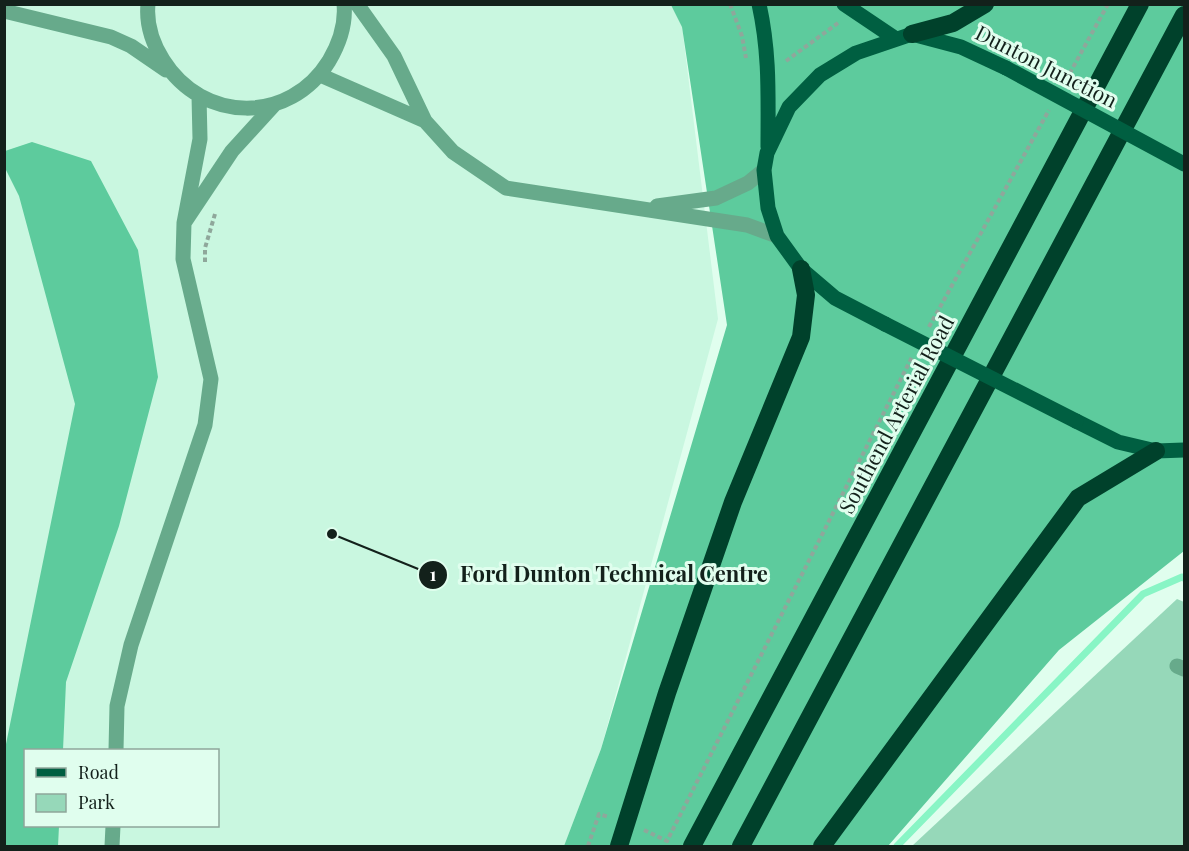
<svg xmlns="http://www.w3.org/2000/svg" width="1189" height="851" font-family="'Playfair Display',serif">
  <rect width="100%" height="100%" fill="#e0feee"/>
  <path fill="#c9f7e0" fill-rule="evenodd" d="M5 5H671L682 26 718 319 601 749 564 846H5ZM26 750H218V826H26Z"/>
  <path fill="#96d8b9" d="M1177 599 1184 602V846H912Z"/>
  <path fill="#5dcb9d" d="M671 5H1184V551L1059 650 888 846H564L601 749 727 325 682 27Z
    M32 142 91 161 138 250 158 377 119 526 66 682 63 750H26V826H59L58 846H5V749L75 404 19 196 5 168V151Z"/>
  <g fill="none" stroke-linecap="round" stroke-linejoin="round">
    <path stroke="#88f5c5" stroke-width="7" d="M897 846 1143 594 1182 577 1184 578"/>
    <path stroke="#8fa79b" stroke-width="4" stroke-dasharray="4.5 3" stroke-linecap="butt" d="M730 4 742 36 746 58
      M786 61 838 23
      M1066 80 1108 4
      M205 262V248L215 214
      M929 327 1049 110
      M644 830 667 841 912 357
      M588 846 599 814 609 817"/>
    <path stroke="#67aa8b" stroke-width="15" d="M148 4C146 24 153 44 163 60 203 124 290 124 329 61 339 44 346 24 344 4
      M357 4 394 56 425 121 453 152 506 188 747 225 777 236
      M4 11 111 37 131 46 166 70
      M320 75 425 121
      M199 96 200 139 184 223 232 151 274 105
      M657 206 716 198 748 183 764 170
      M1177 666 1184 669
      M116 750 117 706 131 645 205 425 211 379 183 259 184 223
      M112 846 113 826"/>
    <path stroke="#005f41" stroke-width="15" d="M759 4C770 54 768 96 768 147
      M844 4 896 39
      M885 324 835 298 801 269 777 236 768 208 764 170 767 153 789 107 820 75 856 53 912 34 961 47 1006 68
      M1076 421 1118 442 1156 451 1184 450"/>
    <path stroke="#00412b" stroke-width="18" d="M912 34 953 23 985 4
      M619 846 667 693 733 502 801 337 806 295 801 269
      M692 846 1140 4
      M741 846 1184 15
      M822 846 1078 498 1156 451"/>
    <path stroke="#005f41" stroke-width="15" d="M1006 68 1184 164
      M885 324 1076 421"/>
  </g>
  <g text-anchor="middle" stroke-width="6" stroke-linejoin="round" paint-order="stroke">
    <g font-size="21" fill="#13211b" stroke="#e0feee">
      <text transform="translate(1046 67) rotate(27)" y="7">Dunton Junction</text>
      <text transform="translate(897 415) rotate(-62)" y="7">Southend Arterial Road</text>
    </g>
  </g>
  <path fill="none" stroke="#13211b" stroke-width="2" d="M332 534L433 575"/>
  <g fill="#13211b" stroke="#e0feee" stroke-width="2">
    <circle cx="332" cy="534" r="6"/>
    <circle cx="433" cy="575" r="15"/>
  </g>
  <g font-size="18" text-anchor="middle" font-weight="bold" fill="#fff">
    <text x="433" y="581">1</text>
  </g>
  <g font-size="22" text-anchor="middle" font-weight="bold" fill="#13211b" stroke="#e0feee" stroke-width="6" stroke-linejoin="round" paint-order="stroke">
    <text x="614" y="582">Ford Dunton Technical Centre</text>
  </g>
  <rect width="1189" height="851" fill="none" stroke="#13211b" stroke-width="12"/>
  <rect x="24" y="749" width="195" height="78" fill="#e0feee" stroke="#8ea69a" stroke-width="1.5"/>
  <rect x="36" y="768" width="30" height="9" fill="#005f41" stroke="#8ea69a" stroke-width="1.5"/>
  <text x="78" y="779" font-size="18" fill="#13211b">Road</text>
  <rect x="36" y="794" width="30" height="18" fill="#96d8b9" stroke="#8ea69a" stroke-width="1.5"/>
  <text x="78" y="809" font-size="18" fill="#13211b">Park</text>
</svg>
